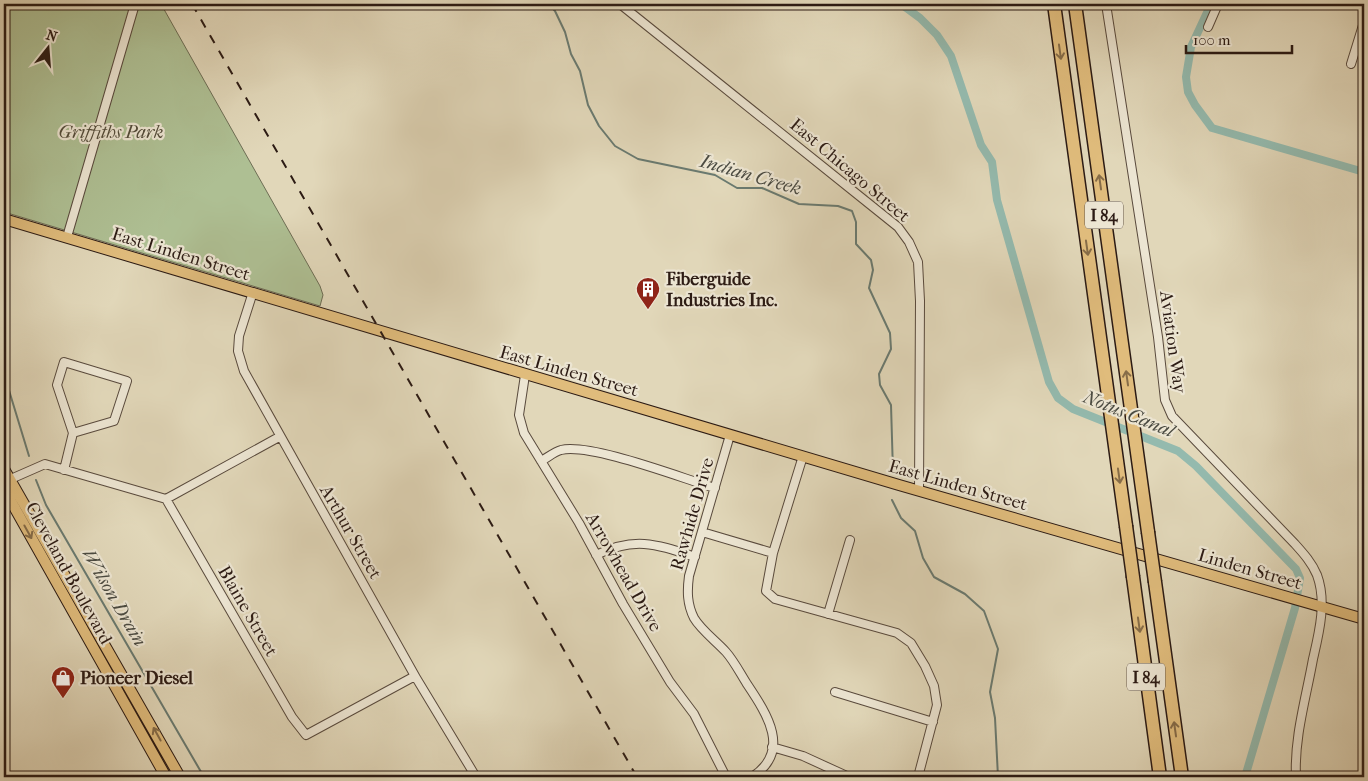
<svg xmlns="http://www.w3.org/2000/svg" width="1368" height="781" font-family="'IM FELL French Canon',serif">
  <rect width="100%" height="100%" fill="#e1d7b9"/>
  <filter id="stains"><feTurbulence type="fractalNoise" baseFrequency=".004" numOctaves="4"/><feColorMatrix values="0 0 0 0 .2 0 0 0 0 .09 0 0 0 0 .02 0 0 0 .5 -.17"/></filter>
  <radialGradient id="worn" r=".72"><stop offset=".6" stop-color="#630" stop-opacity="0"/><stop offset="1" stop-color="#630" stop-opacity=".3"/></radialGradient>
  <path fill="#aebf93" stroke="#6d6d54" d="M4 4H161L320 286 323 295 320 306 4 212Z"/>
  <g fill="none" stroke-linecap="round" stroke-linejoin="round">
    <path stroke="#6a7a70" stroke-width="2" d="M549 4 555 11 565 32 571 54 580 71 588 105 599 126 615 146 638 159 715 175 737 188H762L799 204 838 206 852 211 856 222V244L871 260 873 270 869 288 890 333 891 349 879 374 880 385 891 405 893 472
      M4 374 29 456
      M36 480 46 505 204 777
      M892 500 901 518 915 531 923 558 934 577 965 594 984 611 998 649 990 692 995 718 998 777"/>
    <path stroke="#94baae" stroke-width="8" d="M901 4 920 18 937 35 951 56 981 145 992 162 997 200 1049 382 1058 398 1073 409 1178 451 1196 466 1296 569 1300 578 1295 608 1245 777
      M1211 4 1191 47 1186 77 1188 92 1195 105 1212 128 1364 172"/>
    <g stroke="#594a3d" stroke-width="10">
      <path id="minor" d="M620 4 898 227 909 242 918 262 920 301 919 491
        M1106 4 1158 337 1165 400 1172 416 1295 544C1304 554 1312 563 1317 575 1327 602 1319 633 1313 659 1306 698 1294 738 1296 777
        M1208 27 1218 4
        M1351 64 1364 22
        M67 237 135 4
        M253 292 239 336 238 351 244 371 415 676 476 777
        M64 362 127 381 114 421 73 433 57 385Z
        M525 375 519 415 524 433 579 523 623 604 670 682 694 714 726 777
        M730 435 689 576C687 591 687 604 694 618 701 630 716 641 726 652 734 661 740 673 747 684 767 714 792 751 752 777
        M803 456 773 553 766 591 775 599 897 633 911 643 925 666 934 686 937 705 918 777
        M541 461C547 458 554 452 561 450 591 443 681 478 715 488
        M64 470 73 433
        M4 482 45 464 166 499 279 437
        M166 499 292 717 306 735 415 676
        M702 532 773 553
        M596 555C635 536 656 544 695 557
        M828 614 850 540
        M835 692 933 722
        M772 747 803 756 849 777"/>
    </g>
    <g stroke="#2c1b14" stroke-width="12">
      <path id="major" d="M4 219 899 485 1364 619
        M4 469 180 777
        M4 489 166 777"/>
    </g>
    <g stroke="#2c1b14" stroke-width="15">
      <path id="highway" d="M1054 4 1126 526
        M1075 4 1148 532
        M1133 577 1160 777
        M1155 582 1182 777"/>
    </g>
    <use href="#minor" stroke="#ece5d2" stroke-width="8"/>
    <use href="#major" stroke="#e0bc7c" stroke-width="10"/>
    <use href="#highway" stroke="#e0bc7c" stroke-width="12"/>
    <path stroke="#2c1b14" stroke-width="2" stroke-dasharray="9 9" stroke-linecap="butt" d="M192 4 637 777"/>
    <g stroke="#2c1b14" stroke-width="15" stroke-linecap="butt">
      <path id="highway-bridge" d="M1126 526 1133 577
        M1148 532 1155 582"/>
    </g>
    <use href="#highway-bridge" stroke="#e0bc7c" stroke-width="12"/>
  </g>
  <defs><path id="oneway-shaft" d="M-6 0H5M1.5-3L5.5 0L1.5 3" fill="none" stroke-width="1.6" stroke-linecap="round" stroke-linejoin="round" transform="scale(1.25)"/></defs>
  <g stroke="#866c48">
    <use href="#oneway-shaft" transform="translate(1060 52) rotate(82)"/>
    <use href="#oneway-shaft" transform="translate(1100 182) rotate(-98)"/>
    <use href="#oneway-shaft" transform="translate(1087 248) rotate(82)"/>
    <use href="#oneway-shaft" transform="translate(1127 378) rotate(-98)"/>
    <use href="#oneway-shaft" transform="translate(1119 476) rotate(82)"/>
    <use href="#oneway-shaft" transform="translate(28 532) rotate(61)"/>
    <use href="#oneway-shaft" transform="translate(1139 625) rotate(82)"/>
    <use href="#oneway-shaft" transform="translate(1175 729) rotate(-98)"/>
    <use href="#oneway-shaft" transform="translate(157 734) rotate(-119)"/>
  </g>
  <defs>
    <g id="building-pin" transform="scale(1.25)"><path d="M0 17L-7.5 6A9.5 9.5 0 1 1 7.5 6Z" fill="#8f2418" stroke="#ece5d2"/><path d="M-4-6H4V6H1V3H-1V6H-4ZM-2.5-4.3h1.7v1.8h-1.7ZM.8-4.3h1.7v1.8H.8ZM-2.5-1h1.7V.8h-1.7ZM.8-1h1.7V.8H.8Z" fill="#fff"/></g>
    <g id="shop-pin" transform="scale(1.25)"><path d="M0 17L-7.5 6A9.5 9.5 0 1 1 7.5 6Z" fill="#8f2418" stroke="#ece5d2"/><path d="M-5-2.5h2.3a2.7 3.5 0 0 1 5.4 0H5L5.5 6h-11ZM-1.5-2.5h3a1.5 2.3 0 0 0-3 0Z" fill="#fff"/></g>
  </defs>
  <g fill-rule="evenodd">
    <use href="#building-pin" x="648" y="289"/>
    <use href="#shop-pin" x="63" y="678"/>
  </g>
  <g text-anchor="middle" stroke-width="4.5" stroke-linejoin="round" paint-order="stroke">
    <g fill="#ece5d2" stroke="#66584d" stroke-width="1">
      <rect x="1085" y="201.5" width="38" height="27" rx="4"/>
      <rect x="1127" y="663.5" width="38" height="27" rx="4"/>
    </g>
    <g font-size="16" font-weight="bold" fill="#2c1b14">
      <text x="1104" y="221">I 84</text>
      <text x="1146" y="683">I 84</text>
    </g>
    <g font-size="18" font-style="italic" fill="#534c3a" stroke="#ece5d2">
      <text x="111" y="138">Griffiths Park</text>
    </g>
    <g font-size="18" fill="#2c1b14" stroke="#ece5d2">
      <text transform="translate(850 170) rotate(40)" y="6">East Chicago Street</text>
      <text transform="translate(181 254) rotate(17)" y="6">East Linden Street</text>
      <text transform="translate(1173 342) rotate(82)" y="6">Aviation Way</text>
      <text transform="translate(569 371) rotate(16)" y="6">East Linden Street</text>
      <text transform="translate(958 485) rotate(16)" y="6">East Linden Street</text>
      <text transform="translate(692 514) rotate(-74)" y="6">Rawhide Drive</text>
      <text transform="translate(351 532) rotate(60)" y="6">Arthur Street</text>
      <text transform="translate(1250 569) rotate(16)" y="6">Linden Street</text>
      <text transform="translate(624 572) rotate(60)" y="6">Arrowhead Drive</text>
      <text transform="translate(69 573) rotate(61)" y="6">Cleveland Boulevard</text>
      <text transform="translate(248 611) rotate(60)" y="6">Blaine Street</text>
    </g>
    <g font-size="18" font-weight="bold" fill="#2c1b14" stroke="#ece5d2" text-anchor="start">
      <text x="666" y="285">Fiberguide<tspan x="666" dy="21">Industries Inc.</tspan></text>
      <text x="80" y="684">Pioneer Diesel</text>
    </g>
    <g font-size="19" font-style="italic" fill="#4b4b42" stroke="#ece5d2">
      <text transform="translate(751 174) rotate(16)" y="7">Indian Creek</text>
      <text transform="translate(1129 413) rotate(22)" y="7">Notus Canal</text>
      <text transform="translate(115 597) rotate(60)" y="7">Wilson Drain</text>
    </g>
  </g>
  <rect width="1368" height="781" fill="none" stroke="#e1d7b9" stroke-width="20"/>
  <rect x="5" y="5" width="1358" height="771" fill="none" stroke="#2c1b14" stroke-width="2.5"/>
  <rect x="10" y="10" width="1348" height="761" fill="none" stroke="#2c1b14"/>
  <g transform="translate(48 48) rotate(17)" stroke="#ece5d2" stroke-width="4" paint-order="stroke">
  <path d="M0-4L9 19L0 12L-9 19Z" fill="#2c1b14"/>
  <text y="-8" font-size="14" font-weight="bold" text-anchor="middle" fill="#2c1b14">N</text>
  </g>
  <path d="M1186 45v8h106v-8" fill="none" stroke="#2c1b14" stroke-width="2.5"/>
  <text x="1193" y="45" font-size="15" fill="#2c1b14" stroke="#ece5d2" stroke-width="4" paint-order="stroke">100 m</text>
  <rect width="100%" height="100%" filter="url(#stains)"/>
  <rect width="100%" height="100%" fill="url(#worn)"/>
</svg>
